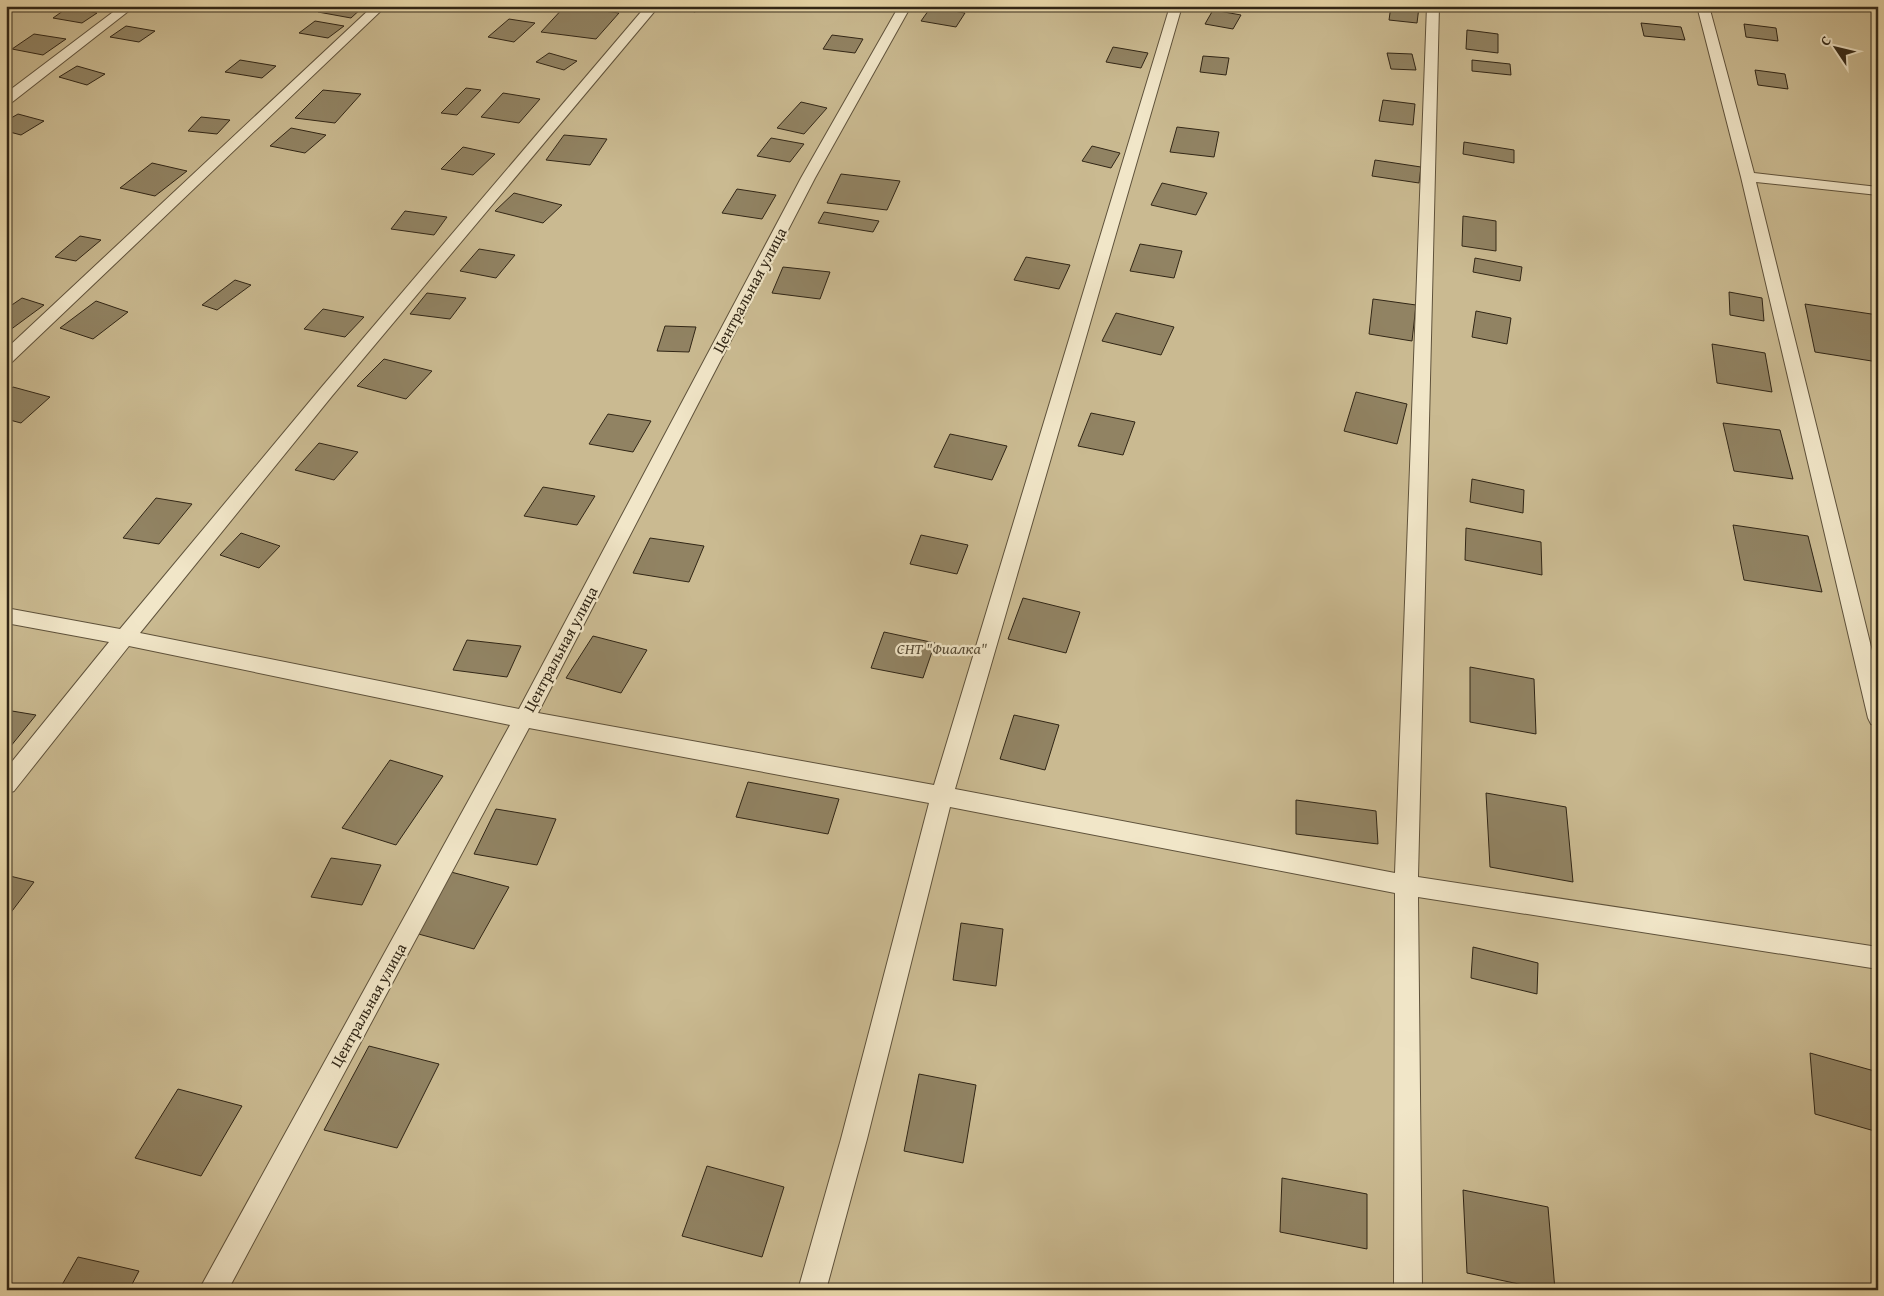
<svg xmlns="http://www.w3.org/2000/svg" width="1884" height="1296" font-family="'Gentium Book Plus',serif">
  <rect width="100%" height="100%" fill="#e9d8aa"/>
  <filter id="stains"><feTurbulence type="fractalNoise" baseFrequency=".004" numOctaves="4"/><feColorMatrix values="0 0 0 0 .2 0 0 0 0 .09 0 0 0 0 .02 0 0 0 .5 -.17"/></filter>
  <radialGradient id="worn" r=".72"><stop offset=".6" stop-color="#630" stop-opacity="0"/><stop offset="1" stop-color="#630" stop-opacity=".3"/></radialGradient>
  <path fill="#caba91" stroke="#7e7054" d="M6 6H1878V1290H6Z"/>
  <path fill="#918363" stroke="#312616" d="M326 6H364L351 18 318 12Z
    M565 6H567L619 13 596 39 541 32Z
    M674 6H702L695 12Z
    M1391 6 1419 7 1417 23 1389 20Z
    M931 7 965 13 956 27 921 21Z
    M67 8 97 13 82 23 53 18Z
    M1213 10 1241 15 1233 29 1205 24Z
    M509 19 535 23 514 42 488 37Z
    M315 21 344 26 328 38 299 33Z
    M1641 23 1681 27 1685 40 1644 36Z
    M1744 24 1776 28 1778 41 1746 37Z
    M126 26 155 31 139 42 110 37Z
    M1467 30 1498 34V53L1466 49Z
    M34 34 66 39 43 55 12 49Z
    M832 35 863 39 855 53 823 49Z
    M1113 47 1148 53 1141 68 1106 62Z
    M549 53 577 61 564 70 536 62Z
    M1387 53 1412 54 1416 70 1391 69Z
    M1203 56 1229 58 1226 75 1200 72Z
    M240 60 276 66 262 78 225 72Z
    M1472 60 1510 64 1511 75 1472 71Z
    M77 66 105 74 87 85 59 77Z
    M1755 70 1785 74 1788 89 1758 85Z
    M466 88 481 90 457 115 441 113Z
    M323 90 361 94 335 123 295 118Z
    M503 93 540 99 519 123 481 117Z
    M1383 100 1415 104 1413 125 1379 121Z
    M801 102 827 108 804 134 777 128Z
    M18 114 44 121 21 135 6 131V121Z
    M201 117 230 120 217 134 188 131Z
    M1177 127 1219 132 1214 157 1170 152Z
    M291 128 326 135 305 153 270 146Z
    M564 135 607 139 590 165 546 160Z
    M771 138 804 144 790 162 757 156Z
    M1464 142 1514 150V163L1463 154Z
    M1092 146 1120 153 1111 168 1082 161Z
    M463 147 495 154 473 175 441 169Z
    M1375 160 1421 167 1419 183 1372 176Z
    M152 163 187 171 155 196 120 188Z
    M841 174 900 181 887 210 827 203Z
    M1162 183 1207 193 1196 215 1151 205Z
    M737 189 776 195 762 219 722 213Z
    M514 193 562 205 543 223 495 211Z
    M405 211 447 217 434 235 391 229Z
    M824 212 879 221 873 232 818 223Z
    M1463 216 1496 221V251L1462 246Z
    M80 236 101 240 76 261 55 257Z
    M1140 244 1182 251 1174 278 1130 271Z
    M479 249 515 255 496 278 460 271Z
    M1026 257 1070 265 1059 289 1014 280Z
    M1475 258 1522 267 1520 281 1473 272Z
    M783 267 830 272 820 299 772 293Z
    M235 280 251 285 217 310 202 305Z
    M1729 292 1762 298 1764 321 1730 315Z
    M427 293 466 298 450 319 410 314Z
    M22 298 44 305 6 333V309Z
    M1373 299 1416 305 1412 341 1369 334Z
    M96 301 128 312 93 339 60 328Z
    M1805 304 1878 315V362L1815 352Z
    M323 309 364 317 345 337 304 329Z
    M1476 311 1511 318 1507 344 1472 337Z
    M1116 313 1174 327 1161 355 1102 341Z
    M665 326 696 327 689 352 657 351Z
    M1712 344 1765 353 1772 392 1717 383Z
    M384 359 432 371 406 399 357 386Z
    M13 387 50 397 21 423 6 419V393Z
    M1356 392 1407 404 1397 444 1344 431Z
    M1091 413 1135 422 1123 455 1078 446Z
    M608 414 651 421 633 452 589 444Z
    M1723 423 1780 430 1793 479 1734 471Z
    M950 434 1007 446 992 480 934 467Z
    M319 443 358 452 334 480 295 470Z
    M1472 479 1524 490 1523 513 1470 502Z
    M543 487 595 496 577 525 524 516Z
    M156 498 192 504 159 544 123 538Z
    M1733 525 1808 536 1822 592 1744 580Z
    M1466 528 1541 542 1542 575 1465 560Z
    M241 533 280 546 259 568 220 555Z
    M921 535 968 545 957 574 910 564Z
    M650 538 704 546 689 582 633 573Z
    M1023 598 1080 612 1066 653 1008 639Z
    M884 632 935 643 923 678 871 668Z
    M593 636 647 650 621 693 566 678Z
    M467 640 521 646 507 677 453 670Z
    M1470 667 1534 679 1536 734 1470 722Z
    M6 710 36 715 6 752Z
    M1014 715 1059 725 1045 770 1000 759Z
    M390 760 443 776 396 845 342 828Z
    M748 782 839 799 828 834 736 817Z
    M1486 793 1566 807 1573 882 1490 867Z
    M1296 800 1376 811 1378 844 1296 834Z
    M496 809 556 819 537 865 474 854Z
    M331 858 381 865 362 905 311 897Z
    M447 871 509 887 474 949 411 932Z
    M6 875 34 882 6 919Z
    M961 923 1003 929 996 986 953 980Z
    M1473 947 1538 963 1537 994 1471 978Z
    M369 1046 439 1064 397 1148 324 1130Z
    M1810 1053 1878 1072V1132L1815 1114Z
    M919 1074 976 1085 963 1163 904 1151Z
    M178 1089 242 1106 201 1176 135 1158Z
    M707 1166 784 1187 762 1257 682 1236Z
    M1282 1178 1367 1194V1249L1280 1232Z
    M1463 1190 1548 1207 1555 1290H1547L1467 1273Z
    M78 1257 139 1271 129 1290H59Z"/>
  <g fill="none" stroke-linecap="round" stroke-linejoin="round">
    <g stroke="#5f523b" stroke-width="2">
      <path id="lane" d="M121 6H135L11 103 6 104V93Z
        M373 6H386L12 362 6 363V349Z
        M646 6H659L332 396 140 633 519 709 801 178 899 6H911L815 178 538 713 934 785 1170 6H1182L955 789 1395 873 1427 6H1439L1418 877 1878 947V969L1418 897 1422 1290H1394L1395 893 950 807 867 1139 826 1290H798L841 1139 929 803 529 728 228 1290H199L510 725 129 646 14 791 6 794V769L109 642 6 623V608L120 629 320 389Z
        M1697 6H1709L1754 173 1878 187V195L1756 182 1878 675V726L1871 724 1868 718 1741 177Z"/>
    </g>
    <use href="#lane" fill="#f1e6c8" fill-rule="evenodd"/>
  </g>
  <g text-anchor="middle" stroke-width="4.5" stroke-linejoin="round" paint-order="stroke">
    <g font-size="16" fill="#312616" stroke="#f1e6c8">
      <text transform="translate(749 290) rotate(-62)" y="6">Центральная улица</text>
      <text transform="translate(560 649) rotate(-62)" y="6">Центральная улица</text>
      <text transform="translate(368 1005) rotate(-61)" y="6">Центральная улица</text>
    </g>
    <g font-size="16" font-style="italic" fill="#574b35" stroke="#f1e6c8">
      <text x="942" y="654">СНТ "Фиалка"</text>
    </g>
  </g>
  <rect width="1884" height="1296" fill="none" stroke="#e9d8aa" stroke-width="25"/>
  <rect x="8" y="8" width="1869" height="1281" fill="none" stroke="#312616" stroke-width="2.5"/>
  <rect x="12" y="12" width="1859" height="1271" fill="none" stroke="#312616"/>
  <g transform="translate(1836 48) rotate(305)" stroke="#f1e6c8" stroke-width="4" paint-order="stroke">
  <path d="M0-4L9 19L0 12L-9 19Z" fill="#312616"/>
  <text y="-8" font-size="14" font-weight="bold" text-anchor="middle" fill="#312616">С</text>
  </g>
  <rect width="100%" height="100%" filter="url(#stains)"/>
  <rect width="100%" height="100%" fill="url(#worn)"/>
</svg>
